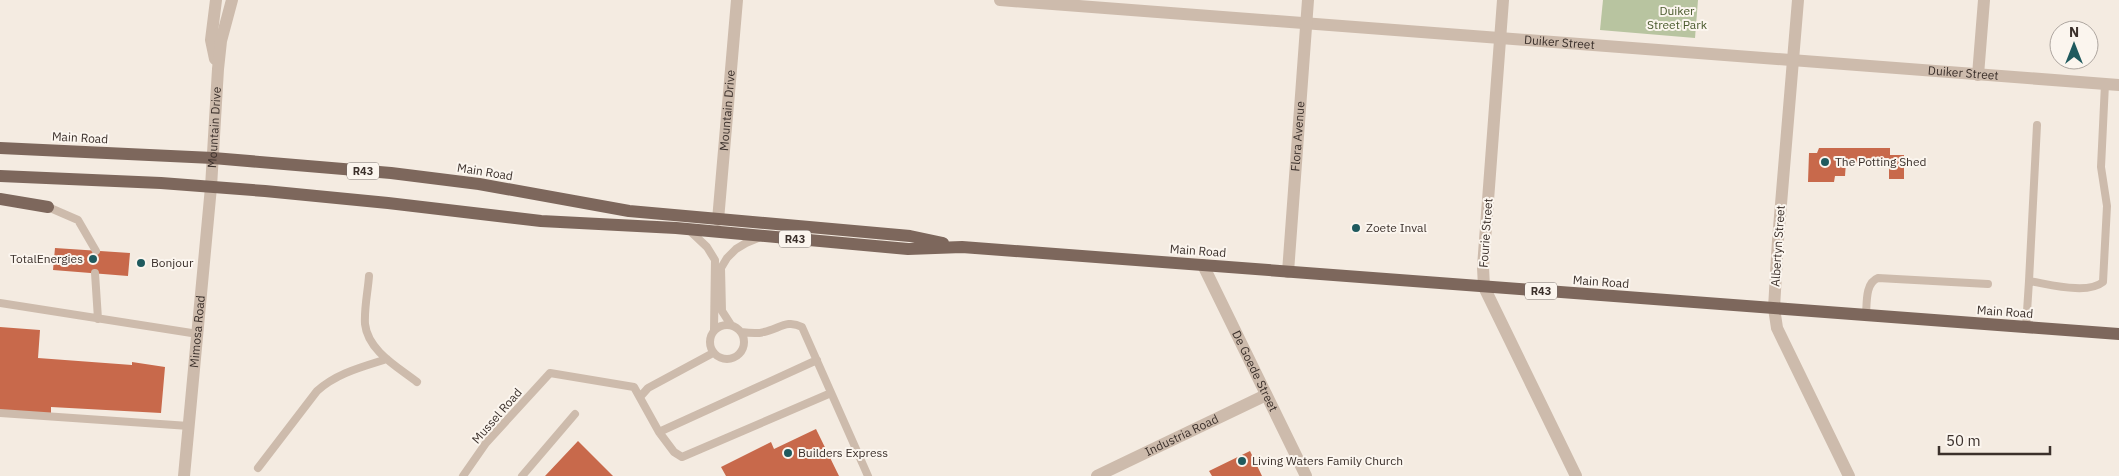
<svg xmlns="http://www.w3.org/2000/svg" width="2119" height="476" font-family="'IBM Plex Sans',sans-serif">
  <rect width="100%" height="100%" fill="#f4ebe1"/>
  <path fill="#b8c4a0" d="M1603 0H1698L1695 38 1600 30Z"/>
  <path fill="#c8694b" d="M1819 148H1890V155H1904V179H1889V168L1870 167 1869 163 1846 162 1845 176H1835L1834 182H1808L1809 153H1817Z
    M55 248 130 253 128 276 53 270Z
    M0 327 40 330 38 358 132 365V362L165 367 161 413 51 407V415L0 413Z
    M816 429 839 476H726L721 467 771 442 774 449Z
    M578 441 613 476H545Z
    M1250 451 1262 476H1212L1209 471Z"/>
  <g fill="none" stroke-linecap="round" stroke-linejoin="round">
    <path stroke="#cdbbac" stroke-width="8" d="M2037 125 2029 281C2049 284 2087 295 2103 282L2107 206 2101 167 2105 84
      M48 207 78 220 96 251
      M689 230 707 247 715 260 714 330
      M95 273 98 319
      M369 276C368 291 364 308 365 324 368 351 398 367 417 382
      M0 303 198 334
      M1866 315C1867 303 1865 283 1878 278L1988 284
      M710 342a17 17 0 1 1 34 0a17 17 0 1 1-34 0Z
      M731 325 722 311 721 268 727 258 736 249 746 243 758 238
      M2026 327 2029 281
      M741 332C749 333 757 334 764 332 779 329 787 319 802 327L868 476
      M640 397 648 388 713 353
      M0 413 189 426
      M659 432 817 360
      M258 468 317 391C337 373 362 367 387 359
      M463 476 486 443 550 373 634 387 659 432 674 452 682 457 831 393
      M522 476 575 414"/>
    <g stroke="#cdbbac" stroke-width="12">
      <path id="s1" d="M1000 0 2119 85"/>
      <path d="M1503 0 1483 267 1484 287 1576 476"/>
      <path d="M1798 0 1778 240 1774 308 1777 328 1849 476"/>
      <path d="M215 59 211 40 216 0"/>
      <path d="M1978 75 1984 0"/>
      <path id="s2" d="M718 220 737 0"/>
      <path id="s3" d="M1203 265 1306 476"/>
      <path id="s4" d="M1288 272 1308 0"/>
      <path id="s5" d="M184 476 211 187 218 69 221 41 232 0"/>
      <path id="s6" d="M1097 476 1266 395"/>
    </g>
    <path stroke="#7d675c" stroke-width="12" d="M0 148 213 158 391 173 479 184 629 211 910 236 943 243
      M0 176 161 183 265 191 388 203 541 221 676 228 908 249 962 247 2119 334
      M0 199 48 207"/>
  </g>
  <g fill="#1f5a5e" stroke="#fbf5ee" stroke-width="2">
    <circle cx="1825" cy="162" r="5"/>
    <circle cx="1356" cy="228" r="5"/>
    <circle cx="93" cy="259" r="5"/>
    <circle cx="141" cy="263" r="5"/>
    <circle cx="788" cy="453" r="5"/>
    <circle cx="1242" cy="461" r="5"/>
  </g>
  <g text-anchor="middle" stroke-width="4" stroke-linejoin="round" paint-order="stroke">
    <g fill="#fbf5ee" stroke="#756b66" stroke-width="1">
      <rect x="347" y="162.5" width="32" height="17" rx="4"/>
      <rect x="779" y="230.5" width="32" height="17" rx="4"/>
      <rect x="1525" y="282.5" width="32" height="17" rx="4"/>
    </g>
    <g font-size="11" font-weight="bold" fill="#3b302b">
      <text x="363" y="175">R43</text>
      <text x="795" y="243">R43</text>
      <text x="1541" y="295">R43</text>
    </g>
    <g font-size="12" fill="#4a5a2e" stroke="#fbf5ee">
      <text x="1677" y="15">Duiker<tspan x="1677" dy="14">Street Park</tspan></text>
    </g>
    <g font-size="12" fill="#3b302b" stroke="#fbf5ee">
      <text dy="4" stroke="none"><textPath href="#s1" startOffset="561">Duiker Street</textPath></text>
      <text dy="4" stroke="none"><textPath href="#s1" startOffset="966">Duiker Street</textPath></text>
      <text dy="4" stroke="none"><textPath href="#s2" startOffset="110">Mountain Drive</textPath></text>
      <text dy="4" stroke="none"><textPath href="#s5" startOffset="350">Mountain Drive</textPath></text>
      <text dy="4" stroke="none"><textPath href="#s4" startOffset="136">Flora Avenue</textPath></text>
      <text transform="translate(80 138) rotate(3)" y="4">Main Road</text>
      <text transform="translate(485 172) rotate(9)" y="4">Main Road</text>
      <text transform="translate(1486 233) rotate(-86)" y="4">Fourie Street</text>
      <text transform="translate(1778 246) rotate(-86)" y="4">Albertyn Street</text>
      <text transform="translate(1198 251) rotate(4)" y="4">Main Road</text>
      <text transform="translate(1601 282) rotate(4)" y="4">Main Road</text>
      <text transform="translate(2005 312) rotate(4)" y="4">Main Road</text>
      <text dy="4" stroke="none"><textPath href="#s5" startOffset="145">Mimosa Road</textPath></text>
      <text dy="4" stroke="none"><textPath href="#s3" startOffset="118">De Goede Street</textPath></text>
      <text transform="translate(497 416) rotate(-49)" y="4">Mussel Road</text>
      <text dy="4" stroke="none"><textPath href="#s6" startOffset="94">Industria Road</textPath></text>
    </g>
    <g font-size="12" fill="#3b302b" stroke="#fbf5ee" text-anchor="start">
      <text x="1835" y="166">The Potting Shed</text>
      <text x="1366" y="232">Zoete Inval</text>
      <text x="83" y="263" text-anchor="end">TotalEnergies</text>
      <text x="151" y="267">Bonjour</text>
      <text x="798" y="457">Builders Express</text>
      <text x="1252" y="465">Living Waters Family Church</text>
    </g>
  </g>
  <g transform="translate(2074 45)"><circle r="24" fill="#fbf5ee" stroke="#aea6a0"/>
  <path d="M0-4L9 19L0 12L-9 19Z" fill="#1f5a5e"/>
  <text y="-8" font-size="14" font-weight="bold" text-anchor="middle" fill="#3b302b">N</text>
  </g>
  <path d="M1939 446v8h111v-8" fill="none" stroke="#3b302b" stroke-width="2.5"/>
  <text x="1946" y="446" font-size="15" fill="#3b302b" stroke="#fbf5ee" stroke-width="4" paint-order="stroke">50 m</text>
</svg>
